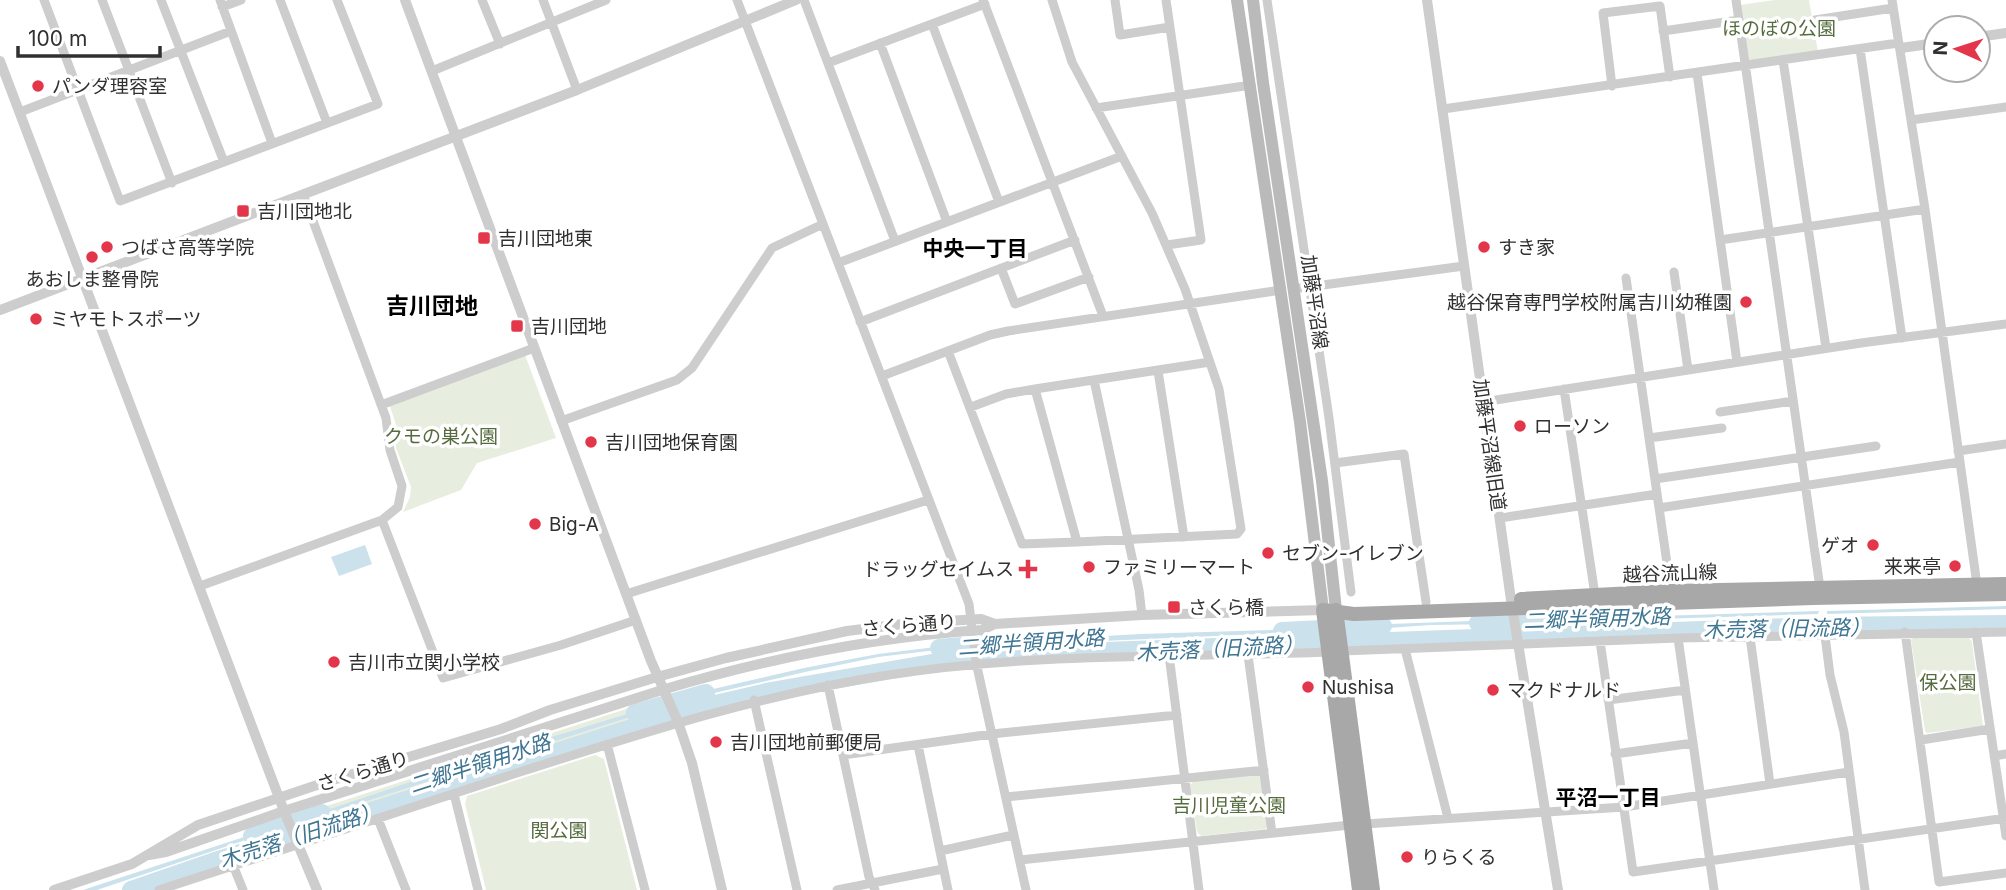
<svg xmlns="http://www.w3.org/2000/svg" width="2006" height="890" font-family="Inter,'Noto Sans JP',sans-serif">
  <rect width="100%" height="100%" fill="#fff"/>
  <path fill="#e7eddf" d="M1775 0H1809L1818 52 1750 61 1747 58 1740 5Z
    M525 355 556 438 477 463 461 490 403 512 410 497 411 487 396 448V425L390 406Z
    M1916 636H1968L1972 642 1983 726 1927 733 1925 731 1911 640Z
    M657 699 668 722 307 837 299 815Z
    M595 755 604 759 637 890H486L465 804 467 796Z
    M1257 775 1260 777 1268 826 1265 829 1201 836 1197 832 1190 785 1194 781Z"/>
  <path fill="#cbe1ec" d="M365 545 372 564 339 576 331 557Z
    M2006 606V609L1827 614V611Z
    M1819 611 1818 614 1526 623 1527 620Z
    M1500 620V624L1431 625 1359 630 1362 625Z
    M1304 629 1305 632 986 646 984 643 1140 634Z
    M961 644 962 647 878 657 805 672 684 700 683 696 804 668 878 654Z
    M657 705 658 708 301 822 300 819 479 759Z
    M274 827 275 830 97 890H83Z"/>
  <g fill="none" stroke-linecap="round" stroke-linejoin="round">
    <path stroke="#cbe1ec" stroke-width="18" d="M1478 623 1551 621
      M1282 631 1383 626
      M939 648 1009 642
      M635 713 706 693
      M252 836 322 813
      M131 890 218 860 685 711 771 691 943 661 1105 651 1503 637 1818 626 2006 624"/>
    <path stroke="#cdcdcd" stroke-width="9" d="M44 0 120 201 378 104 337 0
      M102 0 172 183
      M161 0 224 162
      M220 0 272 143
      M280 0 327 123
      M482 0 500 44
      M543 0 577 90
      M737 0 969 604 976 662 1026 890
      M804 0 895 241
      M983 0 1103 316
      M1052 0 1072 62 1152 213 1185 289 1219 389 1241 529 1237 534 1077 542
      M1115 0 1120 35 1170 27
      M1166 0 1201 240 1167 245
      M1267 0 1329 418 1351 592
      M1736 0 1820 588
      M1892 0 1925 209 1977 585
      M222 7 241 0
      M1815 20 1893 8
      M932 24 999 202
      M1663 31 1739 20
      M880 43 947 222
      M1860 49 1902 338
      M1783 60 1826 348
      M828 63 985 4
      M432 71 606 0
      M1697 73 1737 362
      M1612 86 1603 13 1660 6 1670 77
      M1096 108 1251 85
      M1443 109 1898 43
      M20 112 231 31
      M1911 120 2006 107
      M1720 240 1925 209
      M838 263 1122 156
      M1001 268 1015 304 1089 277
      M1674 272 1688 370
      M1626 278 1671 591
      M1293 289 1464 266
      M860 322 1075 240
      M948 351 1022 544 1077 542 1035 389 1006 394 971 407
      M1158 371 1184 537
      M882 376 990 335 1008 331 1281 290
      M1094 380 1139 590 1142 615
      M1035 389 1210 362
      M1564 389 1595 595
      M1483 402 1861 343 2006 324
      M381 405 534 348
      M1720 412 1793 401
      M561 421 677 380 692 368 772 248 823 224
      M1649 438 1722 428
      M1958 451 2006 444
      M1335 463 1404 454 1426 602
      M1655 479 1876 446
      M1659 508 1960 462
      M1500 518 1657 494
      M382 520 443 678 561 645 636 620
      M200 586 382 520 398 507 402 486 390 450 386 418 303 194
      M626 594 928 500
      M1905 632 1939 882 2006 873
      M1976 632 2006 836
      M1825 636 1830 675 1844 732 1865 890
      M1750 637 1770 784
      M1678 638 1714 890
      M1600 641 1633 872 2006 818
      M1405 649 1448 818
      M1342 651 1678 638 2006 632
      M1169 655 1199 890
      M1248 655 1272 833
      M828 685 869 877 875 890
      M754 700 797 890
      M1608 700 1685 690
      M1921 740 1990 729
      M607 744 645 890
      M918 745 948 890
      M1615 754 1693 743
      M843 755 992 734 1177 715
      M1994 756 2006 754
      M454 794 478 890
      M1006 797 1264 770
      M378 819 406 890
      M1365 824 1624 807 1849 772
      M940 851 1013 835
      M1020 860 1350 825
      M233 865 243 890
      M159 890C281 850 404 810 526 770 646 732 764 694 888 675 1034 652 1182 658 1328 652
      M837 890 943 869"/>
    <path stroke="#cdcdcd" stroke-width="10" d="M405 0 651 661 678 722 692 763 722 890
      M1427 0 1511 600 1558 890
      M1978 37 2006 33
      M1901 48 1936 43
      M0 61 284 811 317 890
      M0 310 577 90 796 0
      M149 855 166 852 284 811 662 690C766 659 874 637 982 630L995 624 1142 615 1323 610
      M54 890 132 864 198 825 323 783 501 729 550 710 657 677 726 658 847 631 911 623 981 619 995 624"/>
    <path stroke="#bababa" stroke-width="12" d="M1237 0 1300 422 1323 610
      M1253 0 1263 83 1322 481 1336 610"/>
    <path stroke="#a8a8a8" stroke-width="14" d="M1521 599 1671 591 2006 584
      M1336 610 1373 890
      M1359 890 1323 610 1354 614 1813 598 2006 594"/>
  </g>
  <g fill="#e4364a" stroke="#fff" stroke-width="2.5">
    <circle cx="38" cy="86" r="7"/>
    <rect x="236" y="204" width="14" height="14" rx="3.5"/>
    <rect x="477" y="231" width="14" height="14" rx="3.5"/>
    <circle cx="107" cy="247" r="7"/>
    <circle cx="1484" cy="247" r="7"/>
    <circle cx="92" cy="257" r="7"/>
    <circle cx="1746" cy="302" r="7"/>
    <circle cx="36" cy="319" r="7"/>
    <rect x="510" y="319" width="14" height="14" rx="3.5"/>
    <circle cx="1520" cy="426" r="7"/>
    <circle cx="591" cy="442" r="7"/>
    <circle cx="535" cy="524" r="7"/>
    <circle cx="1873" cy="545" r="7"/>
    <circle cx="1268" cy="553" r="7"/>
    <circle cx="1955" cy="566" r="7"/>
    <circle cx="1089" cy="567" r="7"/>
    <path d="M1024.5 558.5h7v7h7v7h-7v7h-7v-7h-7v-7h7z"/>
    <rect x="1167" y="600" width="14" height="14" rx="3.5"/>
    <circle cx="334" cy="662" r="7"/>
    <circle cx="1308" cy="687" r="7"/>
    <circle cx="1493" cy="690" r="7"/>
    <circle cx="716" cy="742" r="7"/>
    <circle cx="1407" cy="857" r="7"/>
  </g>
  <g text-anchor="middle" stroke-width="7" stroke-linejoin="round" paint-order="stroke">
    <g font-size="19" fill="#556c3e" stroke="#fff">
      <text x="1779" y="35">ほのぼの公園</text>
      <text x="441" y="443">クモの巣公園</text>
      <text x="1948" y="689">保公園</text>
      <text x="1229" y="812">吉川児童公園</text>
      <text x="559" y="837">関公園</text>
    </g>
    <g font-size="19" fill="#303030" stroke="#fff" text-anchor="start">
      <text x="52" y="93">パンダ理容室</text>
      <text x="257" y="218">吉川団地北</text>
      <text x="498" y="245">吉川団地東</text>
      <text x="121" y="254">つばさ高等学院</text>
      <text x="1498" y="254">すき家</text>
      <text x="92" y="286" text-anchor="middle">あおしま整骨院</text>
      <text x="1732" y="309" text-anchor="end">越谷保育専門学校附属吉川幼稚園</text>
      <text x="50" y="326">ミヤモトスポーツ</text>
      <text x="531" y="333">吉川団地</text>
      <text x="1534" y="433">ローソン</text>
      <text x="605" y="449">吉川団地保育園</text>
      <text x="549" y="531">Big-A</text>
      <text x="1859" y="552" text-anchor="end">ゲオ</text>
      <text x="1282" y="560">セブン-イレブン</text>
      <text x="1941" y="573" text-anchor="end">来来亭</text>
      <text x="1103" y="574">ファミリーマート</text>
      <text x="1014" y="576" text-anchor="end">ドラッグセイムス</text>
      <text x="1188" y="614">さくら橋</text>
      <text x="348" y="669">吉川市立関小学校</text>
      <text x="1322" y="694">Nushisa</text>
      <text x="1507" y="697">マクドナルド</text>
      <text x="730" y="749">吉川団地前郵便局</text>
      <text x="1421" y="864">りらくる</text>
    </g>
    <g font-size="19" fill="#303030" stroke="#fff">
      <text transform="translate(1315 302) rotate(82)" y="7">加藤平沼線</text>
      <text transform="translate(1490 445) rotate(82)" y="7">加藤平沼線旧道</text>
      <text transform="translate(1670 573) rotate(-2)" y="7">越谷流山線</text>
      <text transform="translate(909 625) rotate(-5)" y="7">さくら通り</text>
      <text transform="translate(363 771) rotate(-17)" y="7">さくら通り</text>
    </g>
    <g font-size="21" font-weight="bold" fill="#000" stroke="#fff">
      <text x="975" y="256">中央一丁目</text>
      <text x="1608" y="805">平沼一丁目</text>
    </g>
    <g font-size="21" font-style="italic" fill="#3e7592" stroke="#fff">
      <text transform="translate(1597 619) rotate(-2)" y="7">二郷半領用水路</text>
      <text transform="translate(1787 629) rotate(-1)" y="7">木売落（旧流路）</text>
      <text transform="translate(1031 643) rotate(-4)" y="7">二郷半領用水路</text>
      <text transform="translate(1220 649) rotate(-3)" y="7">木売落（旧流路）</text>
      <text transform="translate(480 764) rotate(-18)" y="7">二郷半領用水路</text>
      <text transform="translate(300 836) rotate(-18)" y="7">木売落（旧流路）</text>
    </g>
    <g font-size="23" font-weight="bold" fill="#000" stroke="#fff">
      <text x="432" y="314">吉川団地</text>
    </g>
  </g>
  <g transform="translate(1957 49) rotate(273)"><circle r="33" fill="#ffffff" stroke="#acacac" stroke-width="2"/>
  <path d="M0-5L12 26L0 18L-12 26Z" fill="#e4364a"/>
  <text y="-10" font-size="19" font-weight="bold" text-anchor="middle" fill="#303030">N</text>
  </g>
  <path d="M18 46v10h142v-10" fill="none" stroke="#303030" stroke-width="3.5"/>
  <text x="28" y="46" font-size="21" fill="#303030" stroke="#ffffff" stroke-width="5" paint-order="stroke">100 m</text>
</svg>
